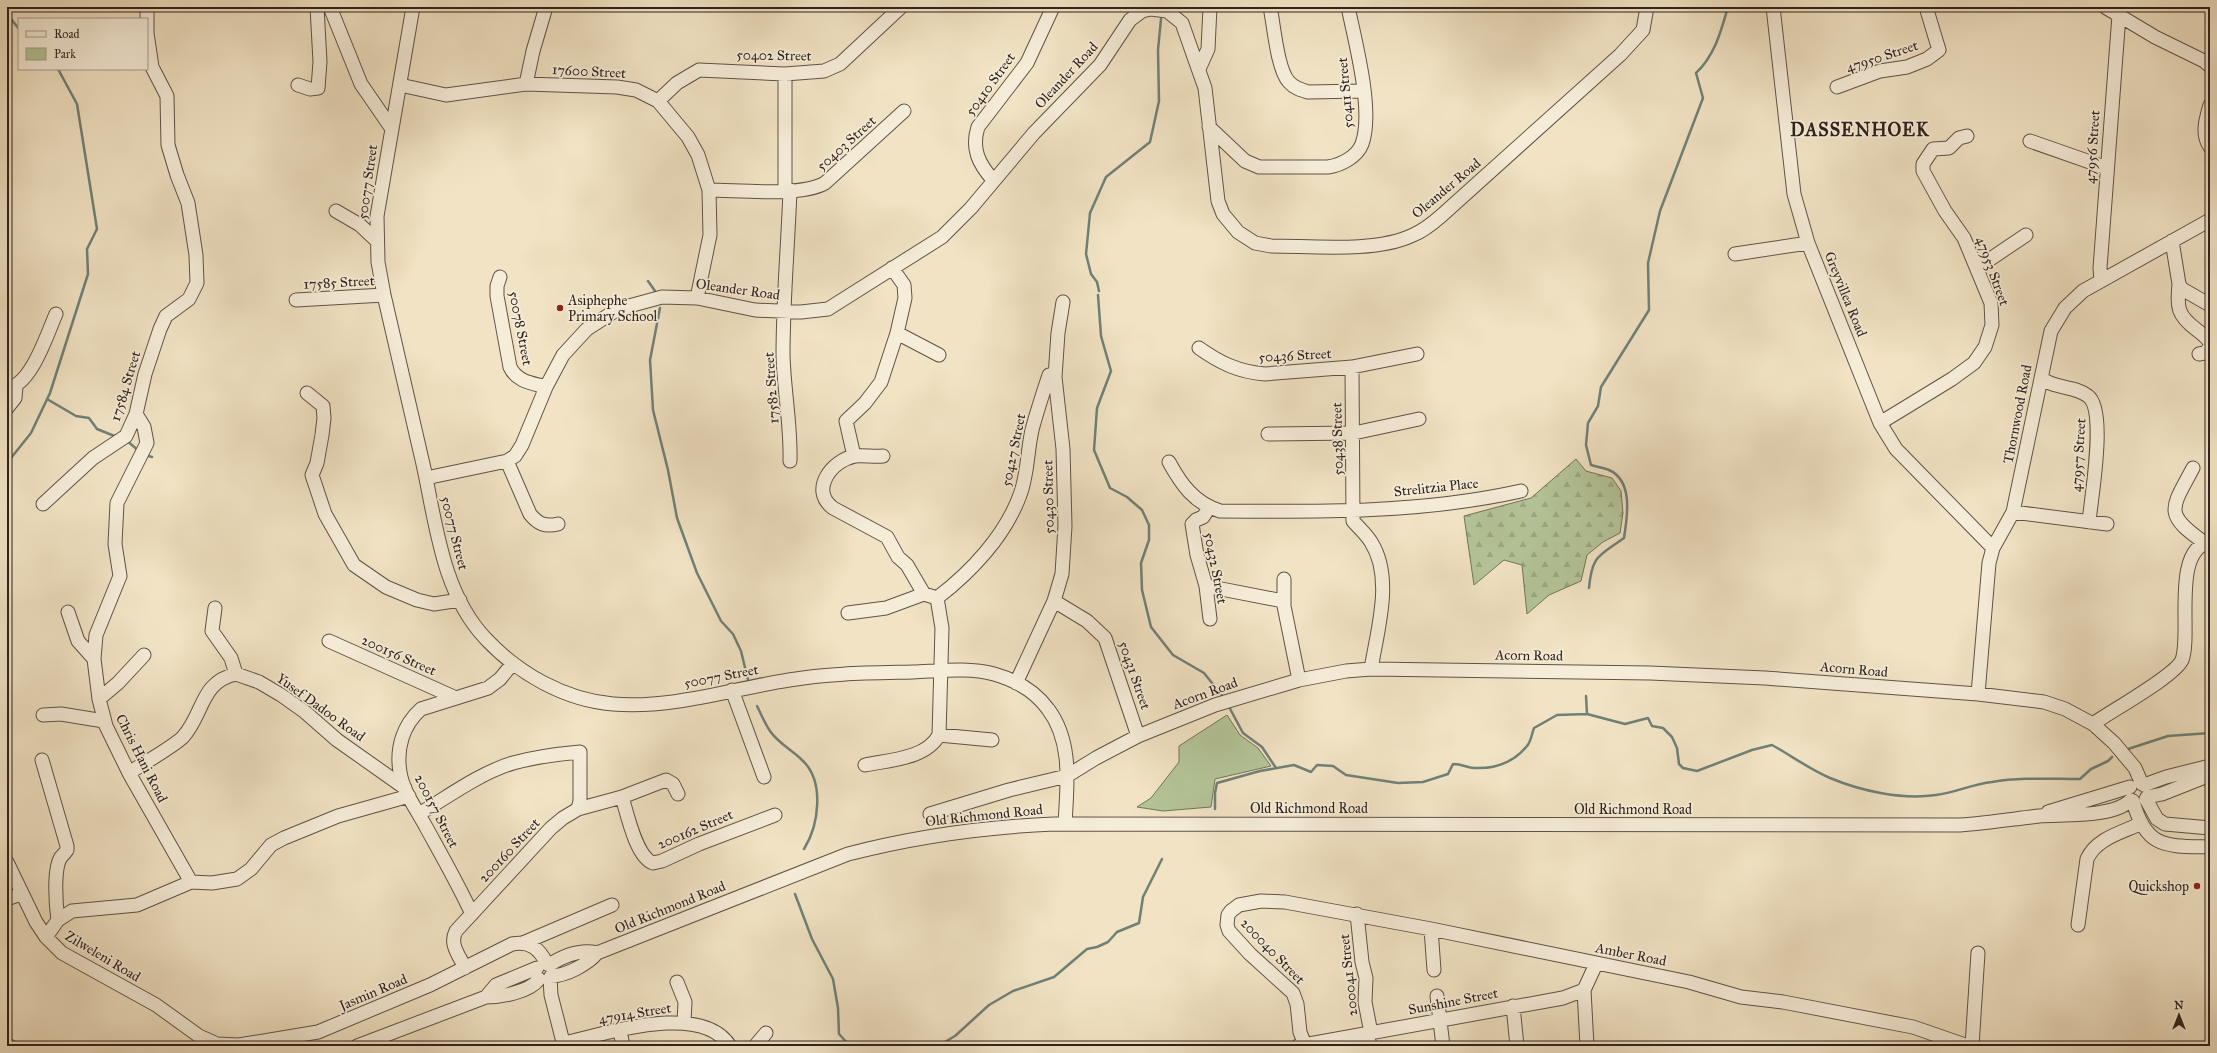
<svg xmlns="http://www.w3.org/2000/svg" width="2217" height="1053" font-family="'IM FELL Great Primer',serif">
  <defs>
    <pattern id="forest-firs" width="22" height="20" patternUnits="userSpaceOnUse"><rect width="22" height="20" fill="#b4c599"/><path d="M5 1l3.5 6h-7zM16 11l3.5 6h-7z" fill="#9ba983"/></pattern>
  </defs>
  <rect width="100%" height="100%" fill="#f1e3c4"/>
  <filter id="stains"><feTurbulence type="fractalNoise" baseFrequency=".005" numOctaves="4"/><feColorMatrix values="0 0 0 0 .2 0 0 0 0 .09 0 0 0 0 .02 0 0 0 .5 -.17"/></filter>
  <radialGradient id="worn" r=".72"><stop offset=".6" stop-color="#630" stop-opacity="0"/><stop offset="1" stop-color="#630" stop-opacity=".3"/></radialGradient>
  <path fill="#b4c599" stroke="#72745b" d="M1227 715 1240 735 1258 748 1271 766 1215 779 1211 807 1163 811 1137 807 1151 798 1179 762V746Z"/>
  <path fill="url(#forest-firs)" stroke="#72745b" d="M1576 459 1586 471 1612 478 1621 491 1623 513 1620 533 1603 542 1587 555 1581 581 1549 595 1527 614 1522 565 1504 560 1474 585 1464 516 1531 498Z"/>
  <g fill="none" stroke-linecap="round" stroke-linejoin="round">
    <path stroke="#708077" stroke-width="2.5" d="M7 14 19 29
      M648 281 655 291
      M1099 291 1097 282 1091 274 1086 254 1090 213 1106 177 1150 142 1159 101 1158 50 1161 19
      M1098 295 1101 336 1111 371 1097 408 1094 450 1110 488 1127 497 1142 510 1149 525V540L1141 563 1142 590 1151 627 1173 655 1204 673 1224 698
      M660 308 650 360 653 410 668 470 677 518 697 573 721 621 733 634 741 651 748 680
      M47 399 76 416 89 418 97 429 117 437
      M126 440 139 451
      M145 455 152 457
      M7 463 31 433 50 393 88 274 87 249 97 229 77 104 58 69
      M1589 588C1592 555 1599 556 1624 538 1627 518 1634 481 1609 470 1604 468 1597 467 1591 465L1586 445 1588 423 1598 406 1601 387 1649 310 1648 263 1660 211 1703 98 1696 73C1715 55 1721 31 1728 7
      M1586 696 1587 714
      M1228 705 1243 733 1262 747 1276 768
      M757 706C761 714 765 724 770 731 778 743 792 750 802 760 825 781 819 825 804 849
      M2125 750 2168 736 2210 733
      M1215 809V793L1217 783 1260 771 1294 765 1311 772 1317 765 1333 766 1346 775 1398 783 1423 782 1448 774 1453 764C1463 764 1467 768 1474 768 1495 769 1514 762 1527 746 1531 742 1532 733 1534 728L1557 715 1587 714 1625 724 1648 718 1652 726 1663 728 1672 737 1677 748 1679 764 1683 768 1697 771 1752 750 1772 745C1792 756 1809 769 1830 778 1861 791 1902 800 1936 795 1955 793 1972 784 1992 782 2021 777 2050 779 2080 779L2091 769 2108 761 2112 757
      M795 894 812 939 833 979 838 1008 839 1034 850 1046
      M938 1046 955 1036 989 1005 1013 991 1054 977 1087 949 1097 947 1108 942 1117 932 1139 923 1143 897 1162 859"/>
    <g stroke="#605247" stroke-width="15">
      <path id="minor" d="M330 7 361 84 392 129
        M413 7 377 216 378 262 384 295C397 351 410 408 423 464 436 523 442 593 486 639 519 674 565 700 613 704 673 709 731 689 789 680 830 673 872 673 913 672 939 671 969 667 994 674 1015 680 1035 691 1048 709 1073 742 1067 785 1065 824
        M1270 7C1274 25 1277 69 1289 82 1294 88 1301 90 1308 92L1364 91
        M1773 7 1794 194 1808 243 1880 423 1896 449 1993 548
        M2105 7 2155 37 2204 61 2210 66
        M1199 69 1208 49 1210 7
        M785 74V190
        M526 84 533 51 546 7
        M298 85 310 89 318 88 320 62 317 7
        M400 85 446 95 526 84 617 87 636 90 658 101 688 137 698 155 709 190 710 235 697 298
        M1837 87 1880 71 1907 67 1927 59 1939 50 1926 7
        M658 101 677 83 699 70 785 74 824 71 840 64 901 7
        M2210 105C2206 119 2201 134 2210 147
        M1209 127 1245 161 1259 167H1328C1341 165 1357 157 1362 144 1374 111 1355 41 1348 7
        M2030 141 2107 168
        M993 180C979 164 971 149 978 127L1027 63 1053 7
        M709 190C738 190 801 197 825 183L904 111
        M336 211 360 225 377 241
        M2172 241 2179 284 2182 289 2210 305
        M1735 254 1808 243
        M1977 268 2026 235
        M500 277 497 286V296L510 367C517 382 532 383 546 387
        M2101 281 2100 268 2119 15
        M2179 284C2177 308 2177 315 2197 330 2202 334 2207 337 2210 343
        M296 300 384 295
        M897 333 939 355
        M1199 348C1220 363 1239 372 1265 374L1352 367 1417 354
        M2199 354 2205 353 2210 347
        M1352 367 1353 521C1359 528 1366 534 1371 542 1394 578 1377 631 1371 669
        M2041 378C2054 389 2074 385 2088 396 2107 410 2091 498 2089 522
        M7 388C31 386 47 334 56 314
        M307 393 323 406 324 418 322 435 317 463 312 475 325 514 354 565 386 587 417 600 434 604 460 600
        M7 408 15 398 16 386
        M136 414 144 427 147 443 117 503 115 544 120 576 96 635 94 659 99 699 106 726 129 773 191 882
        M1880 423 1952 379 1974 363 1985 347 1992 325 1991 303 1964 238 1945 211 1923 171V164L1933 149 1949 148 1959 138 1967 136
        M1268 434 1354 433 1419 419
        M854 456 846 421 865 403 881 382 897 333 905 298 904 285 892 268
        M883 456C874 457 864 455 855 456 832 460 809 490 833 508L887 537 898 557 907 565 924 594 937 598
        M507 461 530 514C538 524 545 527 558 524
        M790 461C791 425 784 391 783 355 783 300 788 245 790 190
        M1169 462C1181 484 1194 503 1220 511 1320 512 1423 513 1521 491
        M2193 468C2171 509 2163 514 2205 543
        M426 478 507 461 515 456 522 445 546 387 563 355 587 329 618 309 662 297 697 298 755 310 801 312 828 309 942 237 971 208 1034 133 1100 65 1130 20 1142 11 1151 9 1167 11 1182 23 1205 88 1218 201 1223 214 1238 232 1255 243 1271 246C1312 246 1376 253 1413 235 1423 231 1433 223 1441 216L1620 55 1643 30 1647 7
        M43 504 93 458 126 436 136 414 145 374 160 329 166 316 189 299 197 283 196 255 188 203 177 175 168 145 167 96 152 67 147 33V7
        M1209 508 1203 517 1196 520 1192 524 1197 555 1206 586 1210 619
        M2013 512 2107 524
        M1284 579V606L1299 680
        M1206 586 1283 601
        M937 598C971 572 1005 536 1020 495 1028 474 1027 452 1032 430 1037 411 1043 393 1049 375L1055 377
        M1054 601 1087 621 1105 638 1138 736
        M215 608 212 631 231 658 236 674
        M68 612 78 641 94 659
        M848 613 886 608 924 594
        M329 641 456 698
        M236 674 259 682 281 695 305 712 337 740 405 788
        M1016 683 1054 601 1062 574 1065 526 1063 449 1055 377 1058 333 1063 302
        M732 690 764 777
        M1978 694 1989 563 1993 548 2013 512 2051 331 2065 308 2083 291 2210 220
        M99 699 118 683 144 655
        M43 715 61 714 104 721
        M2093 724C2111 711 2175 676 2182 660 2192 634 2171 549 2210 542
        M939 735 992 740
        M42 760 67 846V850C65 853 63 855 61 857 53 869 56 906 58 920
        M865 765C889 760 926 759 939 735L942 628 937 598
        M129 773C142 764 173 747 183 737 204 714 200 682 236 674
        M2144 785 2166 777 2210 766
        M622 797C627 813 636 857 653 863L662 861 699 844 775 815
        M2147 797 2162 794 2210 775
        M2146 799 2157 819 2165 824 2210 828
        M2133 801C2146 849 2166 846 2210 847
        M578 809 622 797 666 780 673 784 678 794
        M2048 812 2130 787
        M419 814C449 796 480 773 513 763 535 757 558 754 580 752V801L578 809 563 818 551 828 456 931C449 944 459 955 465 968
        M930 814 1009 790 1067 776 1096 758 1138 736 1215 705 1299 680 1346 671 1371 669 1650 673 1765 678 1978 694 2044 702 2065 709 2093 724 2114 743 2135 768 2142 784
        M7 862 36 922 46 937 62 953 156 1005 199 1036 217 1044 239 1045 318 1032 430 985 512 944C530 941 539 948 547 964
        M7 899 21 894
        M472 914C458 884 442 856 426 827 417 810 403 792 400 772 396 748 403 725 421 709L488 688 500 679 513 663
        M1357 914 1362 962 1366 978 1365 1002 1371 1033
        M2078 925 2087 859C2096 839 2120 833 2140 824
        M1431 929 1434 970
        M46 937 58 920 72 911 137 905 191 882 212 883 237 879 251 869 271 845 284 838 338 816 409 796
        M523 943 612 905
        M549 965C563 956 581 949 597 953
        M551 976C566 976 588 964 597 953L848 854C918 836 982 827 1054 824L1960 825C1987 823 2013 819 2039 816 2063 814 2113 818 2131 800
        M550 978 551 995 564 1046
        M677 982 685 1002 684 1022
        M1584 990 1587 1046
        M1437 996 1443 1046
        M486 997 496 985 537 968
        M1513 1006 1517 1046
        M620 1031 623 1046
        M1365 1034 1371 1046
        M564 1043C606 1034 701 1001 730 1046
        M7 1045 10 1046
        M1305 1045 1300 1032 1297 1004 1293 993 1250 954 1229 931 1227 925 1228 915 1231 911 1239 905 1261 901 1285 902 1431 929 1689 982 1741 997 1783 1002 1913 1027 1968 1046
        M357 1046 486 997C501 997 530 992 539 979
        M755 1046 766 1033
        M1298 1046 1563 998 1584 990 1596 964
        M1972 1046 1978 953"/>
    </g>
    <use href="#minor" stroke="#f6edd9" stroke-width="13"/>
  </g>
  <g fill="#8f2418" stroke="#f6edd9" stroke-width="1.5">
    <circle cx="560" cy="308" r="4"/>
    <circle cx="2197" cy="886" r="4"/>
  </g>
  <g text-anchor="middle" stroke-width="3.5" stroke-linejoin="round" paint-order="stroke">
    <g font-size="14" fill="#2f221d" stroke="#f6edd9">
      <text transform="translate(774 55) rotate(1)" y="5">50402 Street</text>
      <text transform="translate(1882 56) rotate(-18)" y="5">47950 Street</text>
      <text transform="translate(589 71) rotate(3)" y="5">17600 Street</text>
      <text transform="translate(1066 75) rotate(-47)" y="5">Oleander Road</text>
      <text transform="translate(990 84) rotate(-54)" y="5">50410 Street</text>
      <text transform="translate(1345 93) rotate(-95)" y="5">50411 Street</text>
      <text transform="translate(846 143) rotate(-42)" y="5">50403 Street</text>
      <text transform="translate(2092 147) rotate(-86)" y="5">47956 Street</text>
      <text transform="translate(367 182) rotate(-82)" y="5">50077 Street</text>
      <text transform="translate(1446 188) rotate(-40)" y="5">Oleander Road</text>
      <text transform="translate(1993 271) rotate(70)" y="5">47953 Street</text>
      <text transform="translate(339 282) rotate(-3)" y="5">17585 Street</text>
      <text transform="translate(738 289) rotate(8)" y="5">Oleander Road</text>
      <text transform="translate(1846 294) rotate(68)" y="5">Greyvillea Road</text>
      <text transform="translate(521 328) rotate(79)" y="5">50078 Street</text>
      <text transform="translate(1295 355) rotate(-3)" y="5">50436 Street</text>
      <text transform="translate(125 386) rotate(-73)" y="5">17584 Street</text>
      <text transform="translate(771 388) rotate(-94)" y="5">17582 Street</text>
      <text transform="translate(2017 414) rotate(-79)" y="5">Thornwood Road</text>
      <text transform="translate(1337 439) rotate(-91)" y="5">50438 Street</text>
      <text transform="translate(1013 450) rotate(-78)" y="5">50427 Street</text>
      <text transform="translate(2078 455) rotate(-86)" y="5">47957 Street</text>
      <text transform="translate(1436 487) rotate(-6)" y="5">Strelitzia Place</text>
      <text transform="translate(1048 497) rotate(-91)" y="5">50430 Street</text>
      <text transform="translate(455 533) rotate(76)" y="5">50077 Street</text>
      <text transform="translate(1216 568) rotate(79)" y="5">50432 Street</text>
      <text transform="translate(399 655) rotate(24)" y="5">200156 Street</text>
      <text transform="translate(1529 655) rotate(1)" y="5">Acorn Road</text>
      <text transform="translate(1854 669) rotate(5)" y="5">Acorn Road</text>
      <text transform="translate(1135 675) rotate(71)" y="5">50431 Street</text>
      <text transform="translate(721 676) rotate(-11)" y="5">50077 Street</text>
      <text transform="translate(1205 693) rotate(-20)" y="5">Acorn Road</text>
      <text transform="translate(321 707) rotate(36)" y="5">Yusef Dadoo Road</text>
      <text transform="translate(142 758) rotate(63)" y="5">Chris Hani Road</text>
      <text x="1309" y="813">Old Richmond Road</text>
      <text x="1633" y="814">Old Richmond Road</text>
      <text transform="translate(437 811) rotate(63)" y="5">200157 Street</text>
      <text transform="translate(984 815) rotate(-6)" y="5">Old Richmond Road</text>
      <text transform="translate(695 829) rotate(-23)" y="5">200162 Street</text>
      <text transform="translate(509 850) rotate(-47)" y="5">200160 Street</text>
      <text transform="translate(670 907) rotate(-22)" y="5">Old Richmond Road</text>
      <text transform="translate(1273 951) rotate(46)" y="5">200040 Street</text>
      <text transform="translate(1631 954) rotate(11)" y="5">Amber Road</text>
      <text transform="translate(103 956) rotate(31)" y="5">Zilweleni Road</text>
      <text transform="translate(1348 975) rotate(-96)" y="5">200041 Street</text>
      <text transform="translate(373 992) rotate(-23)" y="5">Jasmin Road</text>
      <text transform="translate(1453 1001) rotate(-11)" y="5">Sunshine Street</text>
      <text transform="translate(635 1013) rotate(-9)" y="5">47914 Street</text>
    </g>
    <g font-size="14" fill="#2f221d" stroke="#f6edd9" text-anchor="start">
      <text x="568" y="305">Asiphephe<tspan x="568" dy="16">Primary School</tspan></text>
      <text x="2189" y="891" text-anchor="end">Quickshop</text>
    </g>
    <g font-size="18" font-weight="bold" letter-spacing="1" fill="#2f221d" stroke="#f6edd9">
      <text x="1860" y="136">DASSENHOEK</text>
    </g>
  </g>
  <rect width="2217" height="1053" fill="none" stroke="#f1e3c4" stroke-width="24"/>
  <rect x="8" y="8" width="2201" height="1037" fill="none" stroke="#2f221d" stroke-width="2"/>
  <rect x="12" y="12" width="2193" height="1029" fill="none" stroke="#2f221d"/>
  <rect x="18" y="18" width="130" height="52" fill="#f6edd9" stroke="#a69c8e"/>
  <rect x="26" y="31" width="20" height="6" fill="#f6edd9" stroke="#a69c8e"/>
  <text x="54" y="38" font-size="12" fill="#2f221d">Road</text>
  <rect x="26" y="48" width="20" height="12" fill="#b4c599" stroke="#a69c8e"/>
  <text x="54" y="58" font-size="12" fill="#2f221d">Park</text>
  <g transform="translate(2179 1015)" stroke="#f6edd9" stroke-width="3" paint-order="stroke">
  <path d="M0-3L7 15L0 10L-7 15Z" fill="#2f221d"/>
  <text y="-6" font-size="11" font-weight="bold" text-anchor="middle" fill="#2f221d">N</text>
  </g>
  <rect width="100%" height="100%" filter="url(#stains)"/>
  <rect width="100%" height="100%" fill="url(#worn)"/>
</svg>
